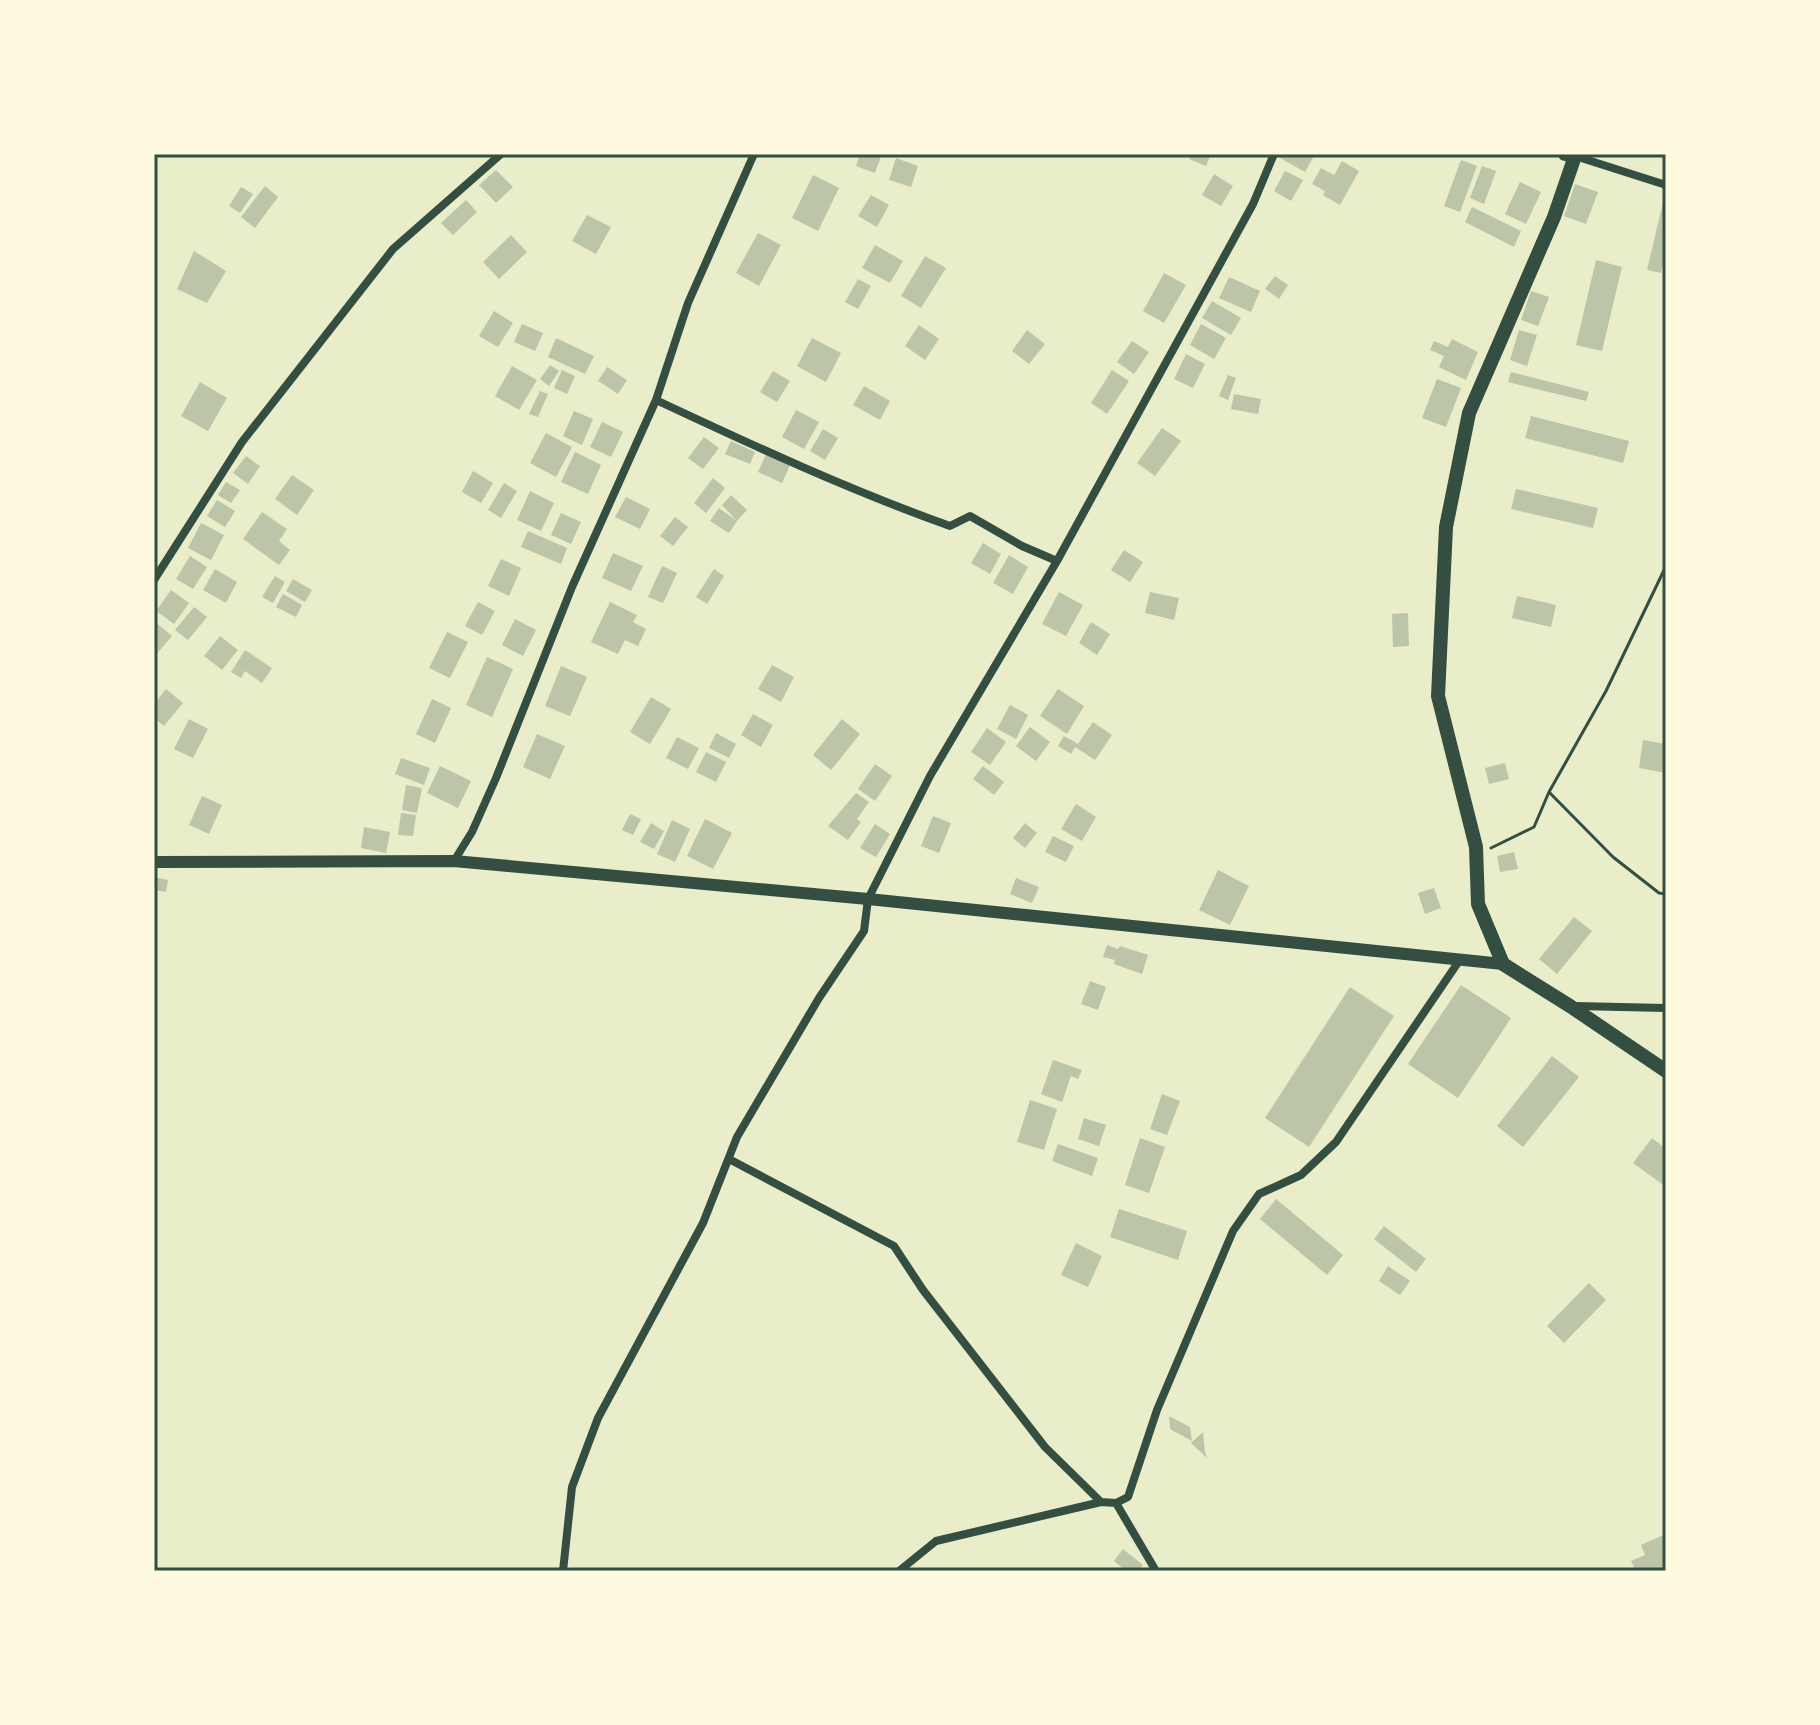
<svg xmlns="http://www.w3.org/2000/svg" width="1820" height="1725" font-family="'Fira Sans',sans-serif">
  <rect width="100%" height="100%" fill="#e9edc9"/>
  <path fill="#bcc5a7" d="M860 154H882L875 173 856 166Z
    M1192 154H1211L1206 166 1189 159Z
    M1282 154H1315L1305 172 1280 158Z
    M896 158 918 166 911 187 889 180Z
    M1461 160 1477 166 1460 212 1444 206Z
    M1342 161 1359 171 1340 205 1323 195 1325 191 1312 184 1321 168 1334 175Z
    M1482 166 1496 171 1484 204 1470 198Z
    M496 170 513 187 496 203 479 185Z
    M1285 171 1303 180 1291 201 1274 191Z
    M1214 174 1233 186 1221 206 1202 195Z
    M813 175 839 188 818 231 792 218Z
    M1520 182 1541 192 1526 224 1505 214Z
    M1575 184 1598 192 1586 224 1564 216Z
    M265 186 278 197 255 228 241 217Z
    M241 187 253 194 240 213 229 206Z
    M1665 194 1666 253 1661 273 1647 270Z
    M871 195 889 205 877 227 858 216Z
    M466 200 477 212 453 235 441 223Z
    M1472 207 1521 231 1514 247 1465 222Z
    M587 215 611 227 596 254 572 241Z
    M758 233 781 245 759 286 736 273Z
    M511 235 527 252 499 279 483 262Z
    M875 245 903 261 890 283 862 268Z
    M194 251 226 271 207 303 177 289Z
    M925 256 946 268 921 308 901 296Z
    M1596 260 1622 267 1602 351 1576 345Z
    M1164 273 1186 285 1164 323 1143 311Z
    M1275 276 1288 285 1279 299 1265 289Z
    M1229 277 1260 291 1251 312 1219 298Z
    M858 279 871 286 858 309 845 302Z
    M1531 291 1549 297 1538 326 1521 320Z
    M1212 301 1241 318 1231 335 1202 318Z
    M494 311 513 323 498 347 479 336Z
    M522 324 543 333 535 351 514 342Z
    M1201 324 1226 338 1214 359 1190 345Z
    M919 325 939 339 925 360 905 346Z
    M1027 330 1045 344 1029 364 1012 351Z
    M1519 330 1537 335 1527 366 1510 360Z
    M556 338 594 356 585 374 548 357Z
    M812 338 841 353 826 382 797 366Z
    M1452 339 1478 352 1466 380 1439 367 1444 356 1430 350 1434 341 1448 347Z
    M1132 341 1149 352 1134 374 1117 362Z
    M1186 354 1205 364 1193 388 1174 379Z
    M550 365 559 371 549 386 540 379Z
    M512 366 537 380 519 410 495 396Z
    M607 367 627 380 618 394 598 381Z
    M562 370 575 376 567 394 554 388Z
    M1112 370 1129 381 1107 414 1091 403Z
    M773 371 790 381 777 402 760 392Z
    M1511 372 1589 392 1586 401 1508 382Z
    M1228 375 1236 378 1228 400 1219 396Z
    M1437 379 1461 388 1446 427 1422 418Z
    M200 382 227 398 208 431 181 416Z
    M864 386 890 401 880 420 853 405Z
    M540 391 548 394 538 417 529 414Z
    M1234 394 1261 399 1258 414 1231 409Z
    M796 410 819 422 804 449 782 437Z
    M574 411 593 419 582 445 563 436Z
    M1531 416 1629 441 1623 463 1525 438Z
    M602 422 623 432 611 457 590 447Z
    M1162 428 1181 441 1155 476 1137 463Z
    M823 429 838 438 825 460 810 451Z
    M546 433 572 447 556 477 530 463Z
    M704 437 719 448 703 469 688 458Z
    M731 441 755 452 750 464 725 454Z
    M575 452 601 465 588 494 561 482Z
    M766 454 790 465 782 483 758 472Z
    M246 456 260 466 248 484 233 473Z
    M473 471 493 483 481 503 462 492Z
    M292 475 314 490 297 515 275 499Z
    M713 478 725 488 706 513 694 503Z
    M226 482 240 490 231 503 218 495Z
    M504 483 517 491 501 518 488 510Z
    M1516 489 1598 508 1593 528 1511 509Z
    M530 491 554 503 541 531 517 520Z
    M731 495 747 510 737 521 722 505Z
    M626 497 650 509 640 529 615 517Z
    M217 500 235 511 225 527 207 516Z
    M719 508 737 521 729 533 710 521Z
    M262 512 287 529 279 541 290 550 279 565 243 539Z
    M561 513 581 522 571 544 551 535Z
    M675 517 688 527 673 546 660 536Z
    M201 523 224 535 211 560 188 548Z
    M528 531 567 548 561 564 521 547Z
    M983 543 1001 554 990 574 971 563Z
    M1124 550 1143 562 1130 582 1111 570Z
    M613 553 643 566 631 591 602 578Z
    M1009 555 1028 567 1013 594 993 583Z
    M190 556 207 567 193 589 176 579Z
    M501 559 521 568 509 596 488 586Z
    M662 566 677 573 663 603 648 597Z
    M215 569 237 582 226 603 203 590Z
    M714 569 724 576 707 604 696 597Z
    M275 576 285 582 273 603 262 597Z
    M293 579 312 590 305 602 286 591Z
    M171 590 189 603 174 624 156 611Z
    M1059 592 1083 605 1066 636 1042 624Z
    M1150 592 1179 598 1174 620 1145 613Z
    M283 594 302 605 296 617 276 607Z
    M1517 596 1556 605 1551 627 1512 618Z
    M478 602 495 611 482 635 465 626Z
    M610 602 637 615 633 622 646 629 638 646 625 640 618 654 591 642Z
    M194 607 207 617 188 640 175 630Z
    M1408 613 1409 646 1393 647 1392 614Z
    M515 619 536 630 523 656 502 645Z
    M154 621 172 636 154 657Z
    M1091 622 1110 634 1097 655 1079 643Z
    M447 632 468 642 450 678 429 668Z
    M220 636 238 650 222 670 204 656Z
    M245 650 272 668 262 683 245 671 241 678 231 672Z
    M487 657 513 669 492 717 466 705Z
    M772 665 794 677 781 702 758 689Z
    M561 666 587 677 570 716 545 706Z
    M166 689 183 703 164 726 154 718V704Z
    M1058 689 1084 706 1067 734 1040 716Z
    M651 697 671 709 650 744 630 732Z
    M432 699 451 708 435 743 416 734Z
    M1010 705 1028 715 1016 739 997 729Z
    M753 714 773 725 761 747 741 735Z
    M189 719 208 729 193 758 174 749Z
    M842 719 860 734 831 770 813 755Z
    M1093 722 1112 735 1095 760 1075 747 1071 754 1058 746 1064 736 1078 744Z
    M1030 727 1050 742 1036 761 1016 746Z
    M987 728 1006 742 990 765 971 752Z
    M716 733 736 744 729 758 709 748Z
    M537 734 565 746 550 779 523 767Z
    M677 737 699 748 688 769 666 758Z
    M1643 740 1666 744V773L1639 768Z
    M706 752 726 762 716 782 696 772Z
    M401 758 430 768 424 785 395 774Z
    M1505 763 1509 779 1489 784 1485 768Z
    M875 764 892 776 875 801 858 789Z
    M440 766 471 781 458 808 427 793Z
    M983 766 1004 782 994 795 973 779Z
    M406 785 422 788 417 813 402 810Z
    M856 793 869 802 857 819 861 822 848 840 828 826Z
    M202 796 222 805 209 834 189 825Z
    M1076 804 1096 817 1082 841 1061 829Z
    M401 813 416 815 413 836 398 835Z
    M630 814 641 819 633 835 622 830Z
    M933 816 951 823 939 853 921 846Z
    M705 819 732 833 713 869 687 856Z
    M672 820 690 829 675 862 657 854Z
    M651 823 664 831 654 849 640 842Z
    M1025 823 1037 833 1025 848 1013 838Z
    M875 824 890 834 876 857 860 848Z
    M364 827 390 832 386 853 361 848Z
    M1053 836 1074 846 1066 862 1045 852Z
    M1514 852 1518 869 1500 872 1497 856Z
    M1218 870 1249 886 1230 925 1199 910Z
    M154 877 168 880 166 892 154 890Z
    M1016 878 1039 887 1032 903 1010 894Z
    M1434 888 1441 908 1425 914 1418 893Z
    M1574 917 1592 931 1557 974 1539 959Z
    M1107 945 1118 949 1120 946 1148 955 1142 974 1114 964 1115 960 1103 957Z
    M1090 981 1106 987 1098 1010 1081 1004Z
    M1461 985 1511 1018 1458 1098 1408 1064Z
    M1350 987 1394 1016 1309 1147 1265 1118Z
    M1552 1056 1579 1077 1523 1147 1497 1126Z
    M1053 1060 1082 1070 1078 1079 1071 1076 1062 1102 1041 1094Z
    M1162 1094 1180 1101 1167 1135 1150 1129Z
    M1030 1100 1057 1109 1044 1150 1017 1142Z
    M1084 1118 1106 1125 1099 1146 1078 1139Z
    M1140 1138 1165 1147 1149 1193 1125 1185Z
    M1652 1138 1666 1149V1187L1633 1163Z
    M1058 1144 1098 1158 1092 1176 1052 1161Z
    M1276 1199 1343 1255 1327 1275 1260 1219Z
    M1119 1209 1187 1231 1178 1260 1110 1237Z
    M1384 1226 1426 1259 1416 1272 1374 1239Z
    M1076 1243 1102 1256 1088 1287 1061 1275Z
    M1388 1266 1410 1281 1400 1295 1379 1281Z
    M1589 1283 1606 1300 1564 1343 1547 1326Z
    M1169 1416 1190 1427 1192 1441 1170 1429Z
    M1203 1432 1205 1452 1207 1458 1191 1443Z
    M1666 1534V1571H1636L1631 1561 1645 1555 1641 1545Z
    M1123 1549 1143 1565 1138 1571H1126L1114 1561Z"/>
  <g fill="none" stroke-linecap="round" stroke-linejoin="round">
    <path stroke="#344e41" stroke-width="3" d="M1549 792 1613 857 1659 893 1666 894
      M1491 848 1534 827 1549 792 1606 691 1666 566"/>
    <path stroke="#344e41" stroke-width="8" d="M1575 156 1666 185
      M656 400C752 445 849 490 950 526L970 516 1022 546 1057 561
      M154 580 242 442 393 249 501 154
      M454 861 472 832 496 778 572 587 656 400 688 303 754 154
      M1575 1006 1666 1008
      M729 1159 894 1246 923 1290 1045 1447 1101 1502 1116 1503
      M563 1571 572 1487 598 1418 703 1223 737 1137 819 998 864 931 868 899 930 776 1057 561 1253 204 1274 154
      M899 1571 936 1541 1101 1502
      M1156 1571 1116 1503 1128 1497 1157 1410 1233 1231 1259 1194 1301 1175 1336 1142 1459 961"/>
    <path stroke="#344e41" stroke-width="12" d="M154 862 454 861 868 899 1503 964"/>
    <path stroke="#344e41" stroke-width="14" d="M1565 154 1575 156 1554 217 1469 413 1446 527 1438 696 1476 847 1478 904 1503 964 1570 1006 1666 1071"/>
  </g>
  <rect width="1820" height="1725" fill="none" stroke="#fefae0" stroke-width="312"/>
  <rect x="156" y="156" width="1508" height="1413" fill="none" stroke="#344e41" stroke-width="3"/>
</svg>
